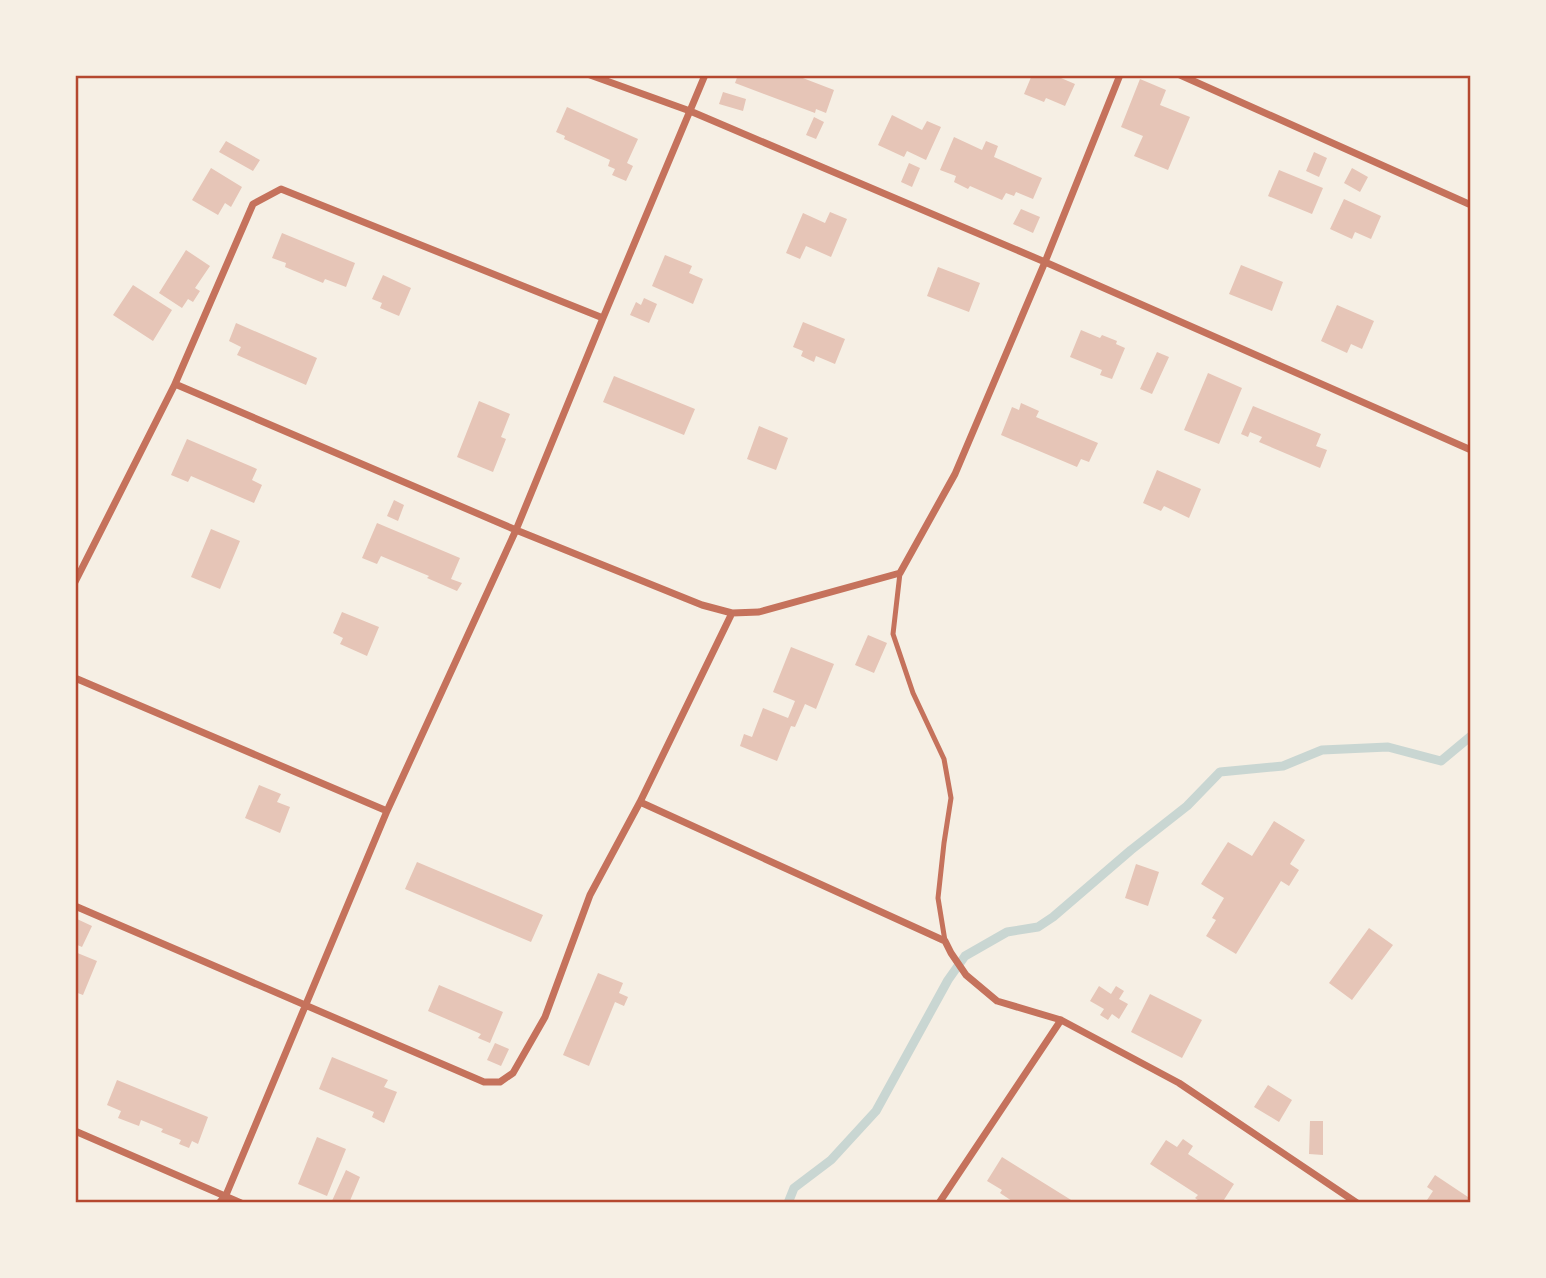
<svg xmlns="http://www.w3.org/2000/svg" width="1546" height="1278" font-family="'Nunito Sans',sans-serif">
  <rect width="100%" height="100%" fill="#f6efe4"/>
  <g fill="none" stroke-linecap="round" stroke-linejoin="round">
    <path stroke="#c9d6d2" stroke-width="9" d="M788 1203 794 1188 831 1160 876 1111 948 980 965 956 1007 932 1038 927 1053 917 1131 850 1187 806 1220 772 1283 766 1322 750 1388 747 1441 761 1471 736"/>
  </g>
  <path fill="#e6c5b7" d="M738 75H795L834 90 826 113 816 109 815 113 735 83Z
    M1032 75H1054L1075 84 1065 106 1046 98 1044 102 1024 94Z
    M1140 79 1166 90 1160 105 1190 117 1168 170 1134 156 1143 136 1121 127Z
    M723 92 746 99 743 111 719 104Z
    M567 107 638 139 627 163 633 166 626 181 612 175 615 169 608 166 610 160 564 139 565 136 556 132Z
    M892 115 922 130 927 121 941 127 926 160 907 151 904 157 878 145Z
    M814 117 824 122 816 139 806 135Z
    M954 137 982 150 986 141 998 146 994 157 1042 178 1033 199 1016 192 1014 196 1006 193 1002 200 970 186 968 189 954 182 956 176 940 170Z
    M226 141 260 160 253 171 219 152Z
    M1314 152 1327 158 1319 177 1306 171Z
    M909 163 920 168 912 187 901 182Z
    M211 168 242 187 231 207 225 203 218 215 192 200Z
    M1352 168 1368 177 1360 192 1344 183Z
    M1279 170 1323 188 1312 214 1268 196Z
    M1344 199 1381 216 1371 239 1355 232 1352 239 1330 229Z
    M1021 209 1040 217 1033 233 1013 224Z
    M830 212 847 219 831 257 806 246 800 259 786 253 803 213 825 223Z
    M282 233 355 263 346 287 325 279 323 283 285 267 286 263 272 258Z
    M186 250 210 266 195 288 200 291 193 302 188 299 182 308 159 293Z
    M665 255 692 266 689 273 703 279 693 304 652 286Z
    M1241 265 1283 282 1272 311 1229 294Z
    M938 267 980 283 969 312 927 296Z
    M383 275 411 288 399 316 380 308 382 303 372 299Z
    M133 285 172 310 153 341 113 315Z
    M644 298 657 304 649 323 630 315 636 302 641 305Z
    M1337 305 1374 321 1362 349 1351 344 1347 353 1321 341Z
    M803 322 845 339 835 364 816 356 814 362 801 356 803 351 793 347Z
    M236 323 317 358 306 385 237 355 241 347 229 341Z
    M1081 330 1100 338 1102 335 1117 341 1116 344 1125 348 1112 379 1100 375 1102 370 1070 357Z
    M1157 352 1169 357 1152 394 1140 389Z
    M1208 373 1242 388 1219 444 1184 430Z
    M614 376 695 409 684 435 603 402Z
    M479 401 510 414 501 437 506 439 493 472 457 457Z
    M1021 403 1039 411 1036 417 1098 443 1089 462 1081 459 1077 467 1001 435 1012 407 1019 410Z
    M1253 406 1321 434 1316 446 1327 450 1320 468 1259 442 1262 437 1250 432 1248 437 1241 434Z
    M759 426 788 438 776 470 747 459Z
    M187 439 257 469 252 480 262 485 254 503 191 476 188 482 171 475Z
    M1157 470 1201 489 1189 518 1164 506 1161 511 1143 503Z
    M394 500 404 505 398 521 387 516Z
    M377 523 460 558 451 579 462 583 457 591 427 578 429 576 381 556 377 564 362 558Z
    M211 529 240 541 220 589 191 577Z
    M342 612 379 627 367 656 340 644 343 638 333 633Z
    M868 635 887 643 874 673 855 665Z
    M791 647 834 664 816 709 805 704 795 727 791 726 777 761 740 746 744 734 752 737 763 708 788 718 795 701 773 692Z
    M259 785 281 794 277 802 290 807 280 833 245 818Z
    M1274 821 1305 840 1290 864 1299 870 1289 886 1281 881 1236 954 1206 936 1216 920 1212 918 1224 898 1201 884 1228 842 1252 856Z
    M417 862 543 915 531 942 405 889Z
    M1136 864 1159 872 1148 906 1125 898Z
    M77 919 92 926 82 947 75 944V923Z
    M1369 928 1393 945 1352 1000 1329 983Z
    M75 952 97 961 83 995 75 992Z
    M598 973 623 983 619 993 628 997 624 1006 615 1002 589 1066 563 1055Z
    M439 985 503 1012 490 1043 478 1038 481 1034 428 1011Z
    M1099 986 1111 994 1116 986 1124 991 1119 999 1128 1004 1119 1019 1112 1014 1108 1020 1100 1015 1104 1009 1090 1001Z
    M1150 994 1202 1020 1182 1058 1131 1032Z
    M495 1043 509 1049 501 1066 487 1060Z
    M332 1057 388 1080 384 1087 397 1092 384 1123 372 1117 374 1112 319 1089Z
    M117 1080 208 1117 198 1144 192 1141 189 1148 179 1144 181 1140 161 1132 163 1129 141 1120 139 1126 118 1118 121 1111 107 1105Z
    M1268 1085 1292 1100 1279 1122 1254 1107Z
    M1310 1121H1323V1155L1309 1154Z
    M317 1137 346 1149 327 1196 298 1184Z
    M1183 1139 1193 1146 1188 1154 1234 1184 1222 1203H1202L1195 1198 1198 1195 1150 1164 1166 1140 1177 1147Z
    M1002 1157 1076 1203H1015L1000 1193 1002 1190 987 1181Z
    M346 1170 360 1177 349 1203H331Z
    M1435 1175 1471 1199V1203H1431L1427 1200 1433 1191 1427 1187Z"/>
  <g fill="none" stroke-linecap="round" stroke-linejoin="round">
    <path stroke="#c5725c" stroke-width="5" d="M900 573 893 634 913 693 944 759 951 798 944 843 938 898 945 941"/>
    <path stroke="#c5725c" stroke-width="7" d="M590 75 690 111 1045 262 1471 450
      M1180 75 1471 205
      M175 384 516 530 702 605 732 613 759 612 900 573 955 474 1045 262 1120 75
      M75 582 175 384 253 204 281 189 603 318
      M75 678 387 811
      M640 802 945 941 951 953 966 975 997 1001 1061 1020 1179 1083 1357 1203
      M75 906 484 1082H500L513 1073 545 1017 590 895 640 802 732 613
      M75 1131 241 1203
      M219 1203 226 1195 387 811 516 530 603 318 705 75
      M939 1203 1061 1020"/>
  </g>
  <rect width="1546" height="1278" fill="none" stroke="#f6efe4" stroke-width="154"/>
  <rect x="77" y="77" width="1392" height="1124" fill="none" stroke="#b5482f" stroke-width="2.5"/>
</svg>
